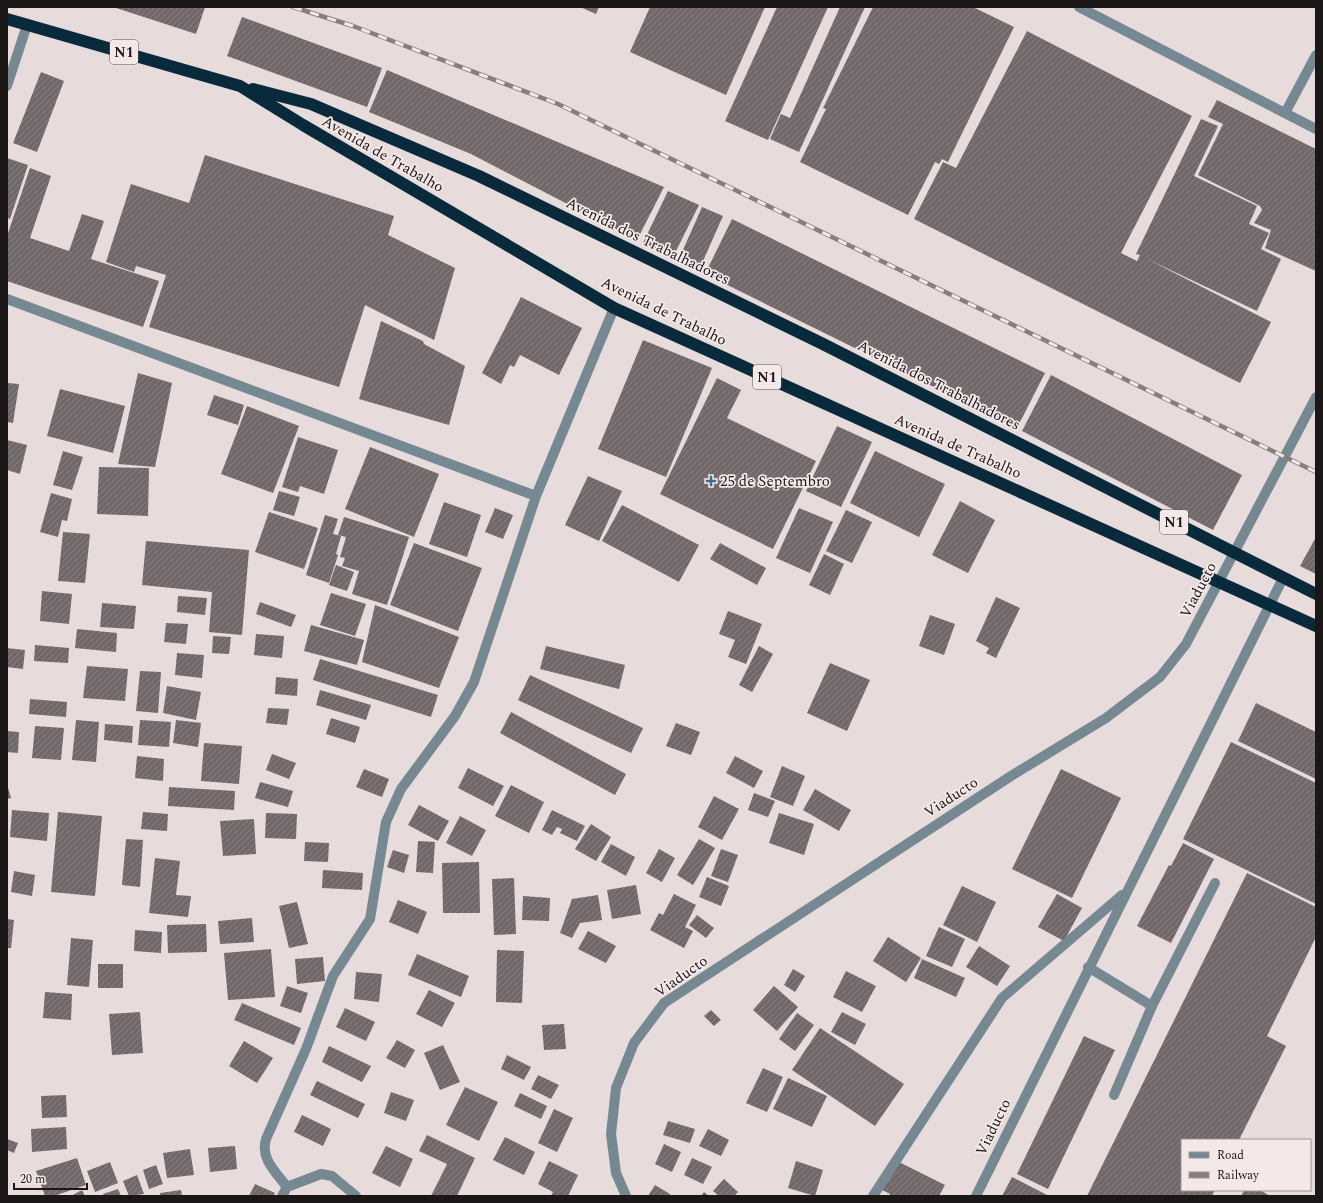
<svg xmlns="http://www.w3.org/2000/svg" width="1323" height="1203" font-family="Spectral,serif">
  <defs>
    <pattern id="building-hatch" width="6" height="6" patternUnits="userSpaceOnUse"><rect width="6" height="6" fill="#736869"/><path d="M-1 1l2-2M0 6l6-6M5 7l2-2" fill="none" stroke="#898081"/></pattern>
  </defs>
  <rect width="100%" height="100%" fill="#e7dbdb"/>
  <path fill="url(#building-hatch)" d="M113 7H205L196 34Z
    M580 7H599L596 14Z
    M650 7H765L726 95 630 52Z
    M777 7H828L768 140 725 121Z
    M840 7H865L799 152 770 139 781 114 790 118Z
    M873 7H973L1014 27 948 162 942 159 939 164 935 162 908 215 800 162 826 109 823 108Z
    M242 17 382 68 367 107 227 56Z
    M1027 31 1192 116 1121 253 1137 261 1140 255 1136 254 1201 119 1218 126 1194 176 1257 206 1249 224 1269 233 1261 249 1281 259 1257 311 1147 259 1271 322 1240 383 914 219 943 162 956 168Z
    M387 70 664 187 637 240 471 154 369 112Z
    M41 72 64 81 37 152 13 143Z
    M1217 100 1316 149V271L1265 248 1271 230 1254 223 1262 210 1260 206 1198 175 1223 124 1208 117Z
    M205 155 394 216 388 235 455 268 434 340 365 305 339 387 149 327 166 275 136 266 134 272 106 262 131 184 189 203Z
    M7 158 28 165 10 219 7 218Z
    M30 168 51 176 30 238 69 251 82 214 104 221 91 259 159 281 143 327 7 281V236Z
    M668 191 699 205 673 257 643 243Z
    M702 207 723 216 699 270 678 261Z
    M732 219 1045 373 1017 428 705 274Z
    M521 297 582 328 559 375 520 355 514 367 510 365 501 384 482 373Z
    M381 321 423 341 424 344 465 366 449 425 359 399Z
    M643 340 712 368 666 477 598 449Z
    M138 373 172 383 155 467 118 464Z
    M1051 375 1242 475 1213 530 1022 431Z
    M717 378 741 390 727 418 816 461 773 549 660 494Z
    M7 383 19 384 13 423 7 422Z
    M60 389 125 406 113 453 47 436Z
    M214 395 244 405 238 425 207 415Z
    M247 406 299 426 273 493 221 474Z
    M837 426 872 442 841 507 806 491Z
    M298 437 338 450 324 494 300 486 298 492 282 487Z
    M7 440 27 445 20 474 7 470Z
    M370 447 439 474 414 537 345 509Z
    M63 451 83 457 72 490 53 485Z
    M875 451 945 484 919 537 850 503Z
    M99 467 149 468 148 516 97 514Z
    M588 476 622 491 599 541 565 525Z
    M279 491 300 497 294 516 273 510Z
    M51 493 72 499 67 521 62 520 58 537 40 532Z
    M960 501 995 520 968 573 932 555Z
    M444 502 481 515 467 557 429 544Z
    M622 505 699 545 679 582 602 541Z
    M495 508 513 515 503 539 485 532Z
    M799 508 833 522 810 573 776 558Z
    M846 510 872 522 852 563 826 551Z
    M269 512 318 528 304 569 255 552Z
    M325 515 338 519 333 534 341 536 336 554 338 555 329 583 306 575Z
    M344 517 409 537 387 605 352 594 359 571 342 566 345 558 340 557 346 537 338 535Z
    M63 532 90 534 85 583 58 581Z
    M1316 537V574L1300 566Z
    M146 541 249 550 242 635 209 632 212 592 142 585Z
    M414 543 482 568 458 631 390 605Z
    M720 543 766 568 757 585 710 559Z
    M824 554 844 564 830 595 809 585Z
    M336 565 354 572 347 591 329 585Z
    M42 591 72 594 69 624 40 621Z
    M331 593 366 604 355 636 320 625Z
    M178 596 207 598 205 615 177 612Z
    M996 597 1020 608 996 658 986 653 989 648 976 641Z
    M260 602 296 615 291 627 256 614Z
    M102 603 136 606 134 629 100 627Z
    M375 605 459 637 439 688 362 662Z
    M728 611 762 624 746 664 728 657 735 640 719 634Z
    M930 615 955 624 944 655 919 646Z
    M166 623 188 624 186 644 164 642Z
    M311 625 364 640 357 665 304 651Z
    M77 629 117 633 116 652 75 648Z
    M256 634 284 636 282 658 254 655Z
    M213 636 231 637 229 654 212 653Z
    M35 645 69 648 68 663 34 661Z
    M546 646 625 665 619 689 540 669Z
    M759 646 773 654 752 692 739 685Z
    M7 648 25 650 23 669 7 667Z
    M177 653 204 655 202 678 175 675Z
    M320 659 438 695 431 717 313 680Z
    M830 663 870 680 847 731 807 713Z
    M87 666 128 669 125 701 83 698Z
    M140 671 161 672 158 713 136 711Z
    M530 675 643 728 631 753 518 700Z
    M276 677 298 679 297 696 275 694Z
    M167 686 201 692 196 720 163 713Z
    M320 690 371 705 366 720 316 705Z
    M30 699 67 702 66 717 29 714Z
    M1256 703 1316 732V779L1238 741Z
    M268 708 289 709 287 725 266 723Z
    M511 712 626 774 615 795 500 733Z
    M331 718 360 727 355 743 326 734Z
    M76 720 99 722 96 762 72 760Z
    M140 720 171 722 169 747 138 745Z
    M176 720 201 723 198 747 173 743Z
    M676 723 700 732 691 755 666 746Z
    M105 724 133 726 132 743 104 740Z
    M35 726 64 728 61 760 32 758Z
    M7 731 19 732 18 753 7 752Z
    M1231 742 1316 783V904L1183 839Z
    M204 743 242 746 239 784 201 781Z
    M272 754 296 763 289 779 266 770Z
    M137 756 164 759 163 781 135 778Z
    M735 756 763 771 754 788 726 773Z
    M782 766 805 776 793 806 770 797Z
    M468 768 504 786 493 806 458 788Z
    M364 769 389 779 382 797 356 787Z
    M1061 769 1121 798 1072 898 1012 869Z
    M260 782 293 791 288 807 255 798Z
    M7 784 11 798 7 799Z
    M511 785 544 802 529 833 495 816Z
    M169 787 235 791 234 810 168 806Z
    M815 789 851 810 839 831 803 810Z
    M754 793 775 801 768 817 748 810Z
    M714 796 739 809 722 840 698 827Z
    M419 805 449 821 438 841 408 825Z
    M12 810 49 813 47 841 10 837Z
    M552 810 585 826 577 841 560 833 562 829 557 827 552 835 542 830Z
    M58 812 102 816 95 896 51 892Z
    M143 812 168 814 167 831 141 829Z
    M266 813 297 814 296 839 265 838Z
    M779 813 814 824 804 855 769 843Z
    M460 816 486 830 472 856 446 843Z
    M254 819 256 854 223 856 220 821Z
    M591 824 611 837 596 861 575 849Z
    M126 839 143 840 140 887 122 885Z
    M699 839 715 848 693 885 677 875Z
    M418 841 435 842 433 873 416 872Z
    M305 842 329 843 328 862 304 861Z
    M1183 843 1214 859 1171 943 1137 926 1169 865 1171 866Z
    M611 844 635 857 626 876 601 862Z
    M659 849 675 858 662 882 646 873Z
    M721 849 738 855 728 882 711 876Z
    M393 850 409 855 404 873 387 867Z
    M155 858 180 861 176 895 191 896 188 917 149 913Z
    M479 862 480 913H443L442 863Z
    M323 870 363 873 362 890 322 888Z
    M14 871 35 875 32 896 11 892Z
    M1247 873 1316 907V937L1267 1036 1286 1046 1239 1140H1182V1190H1215L1212 1196H1087Z
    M707 877 729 886 721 906 699 897Z
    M514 878 516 934 494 935 492 879Z
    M636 885 641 914 612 919 607 890Z
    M962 886 996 902 977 942 943 925Z
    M674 894 696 905 685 927 693 931 684 948 650 930 659 913 663 915Z
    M1057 894 1082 908 1064 941 1038 927Z
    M598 895 602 920 580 923 572 938 560 933 572 899Z
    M523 896 550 898 549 921 522 920Z
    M398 900 427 912 418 934 389 922Z
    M297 902 308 944 289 948 279 906Z
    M697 915 714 928 706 938 689 925Z
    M252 918 254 942 220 944 218 921Z
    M7 919 14 920 11 948H7Z
    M206 924 207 952 168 953 167 925Z
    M939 927 965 939 952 967 926 956Z
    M135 930 162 932 161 953 134 951Z
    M588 931 616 946 606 963 578 949Z
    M888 937 921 958 906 982 873 961Z
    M71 938 93 940 89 987 67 985Z
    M979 946 1010 966 997 986 966 967Z
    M271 949 275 997 228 1000 224 953Z
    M497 950 524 951 522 1003 496 1002Z
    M417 954 469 976 461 997 408 975Z
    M323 957 325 981 297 984 295 959Z
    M922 959 965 978 956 997 914 978Z
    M98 964H123V988H98Z
    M793 969 805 976 795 992 784 985Z
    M846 971 876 986 862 1012 833 997Z
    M356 972 382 974 379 1002 354 999Z
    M287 986 308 993 301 1013 280 1006Z
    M774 986 798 1007 777 1031 753 1010Z
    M429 990 455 1003 442 1027 416 1014Z
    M45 992 72 994 71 1020 43 1018Z
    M242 1003 301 1028 294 1045 234 1020Z
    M345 1008 375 1022 366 1041 336 1027Z
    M711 1010 721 1020 714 1026 704 1016Z
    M140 1012 143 1053 112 1055 109 1014Z
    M842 1012 866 1024 855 1045 831 1032Z
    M797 1013 814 1025 795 1051 779 1039Z
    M564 1024 566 1049 544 1050 542 1025Z
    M820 1028 904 1084 875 1126 792 1070Z
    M1084 1036 1115 1050 1048 1189 1017 1174Z
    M397 1040 415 1050 405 1068 386 1058Z
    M244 1041 273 1058 257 1083 229 1066Z
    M443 1045 460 1082 440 1090 424 1053Z
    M329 1046 371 1066 362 1082 322 1062Z
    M507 1055 531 1067 524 1080 501 1069Z
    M763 1068 783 1077 767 1112 746 1103Z
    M538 1075 559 1085 551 1099 531 1089Z
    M788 1078 827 1096 812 1127 773 1109Z
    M317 1081 365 1104 358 1118 310 1095Z
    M465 1087 498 1102 479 1141 446 1125Z
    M391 1092 414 1100 406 1121 384 1113Z
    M520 1093 547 1106 541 1119 514 1106Z
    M66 1095 67 1117 42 1118 41 1096Z
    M554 1109 573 1118 557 1152 538 1143Z
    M302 1115 331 1129 323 1146 294 1132Z
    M668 1121 695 1129 690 1143 663 1135Z
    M66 1127 67 1149 32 1152 31 1129Z
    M708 1129 729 1140 721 1156 699 1146Z
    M427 1135 475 1158 457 1196H431L447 1164 419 1151Z
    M505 1137 535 1152 524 1175 493 1160Z
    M7 1139 18 1143 14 1153 7 1150Z
    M664 1144 681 1152 672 1172 655 1164Z
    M235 1146 237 1169 210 1172 208 1148Z
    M386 1146 413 1159 400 1187 372 1173Z
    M190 1149 194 1175 167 1178 163 1153Z
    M77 1158 86 1185 54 1196H45L36 1171Z
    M692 1158 712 1167 703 1184 684 1175Z
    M549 1161 578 1175 568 1196H551L553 1192 538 1184Z
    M796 1161 823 1170 815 1196 788 1188Z
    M897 1161 945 1185 939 1196H890V1194L882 1190Z
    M110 1162 118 1183 95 1192 87 1171Z
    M156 1165 163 1184 149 1189 143 1170Z
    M137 1175 144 1194 129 1196 123 1181Z
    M1012 1177 1049 1196H1002Z
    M724 1179 738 1192 734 1196H719L713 1191Z
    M255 1184 275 1193 273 1196H249Z
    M655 1185 670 1194 669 1196H648Z
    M118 1189 121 1196H104L103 1194Z
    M82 1190 85 1196H71Z
    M181 1190 182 1196H160V1193Z
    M1244 1190H1260L1270 1196H1241Z
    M704 1192 709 1196H701Z"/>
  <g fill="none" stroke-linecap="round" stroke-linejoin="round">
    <path stroke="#768993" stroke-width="10" d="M1079 7 1316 129
      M7 86 27 25
      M1285 113 1316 55
      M7 299 536 496
      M1088 967 1152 1006 1215 883
      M1114 1095 1152 1006
      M287 1187C276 1172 260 1159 266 1139L306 1049 333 976 370 919 386 822 401 789 455 716 474 682 536 496 614 308
      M282 1196 287 1187 321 1174 332 1176 356 1196
      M626 1196 616 1173 611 1134 616 1088 634 1043 664 1003 1011 776 1106 718 1160 677 1186 644 1316 397
      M873 1196 1002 998 1122 895
      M976 1196 1283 578"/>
    <path stroke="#082a3a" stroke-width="12" d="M7 19 240 86 303 125 614 308 1316 626
      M253 89 311 104 479 176 823 344 1316 594"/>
    <g stroke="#877e7e" stroke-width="4.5">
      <path id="rail" d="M293 7 353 26 558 104 1316 472"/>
    </g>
    <use href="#rail" stroke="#f5e8e8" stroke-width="3" stroke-dasharray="9" stroke-linecap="butt"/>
  </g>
  <path fill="#3a708b" stroke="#f5e8e8" stroke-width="1.5" d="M709 475h4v4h4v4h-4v4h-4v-4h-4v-4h4z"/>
  <g text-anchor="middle" stroke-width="3.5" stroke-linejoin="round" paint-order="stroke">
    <g fill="#f5e8e8" stroke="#5c5656" stroke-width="1">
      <rect x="110" y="40" width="28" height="24" rx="3"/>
      <rect x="753" y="365" width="28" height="24" rx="3"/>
      <rect x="1160" y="510" width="28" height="24" rx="3"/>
    </g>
    <g font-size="14" font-weight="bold" fill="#1b1717">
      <text x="124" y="57">N1</text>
      <text x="767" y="382">N1</text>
      <text x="1174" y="527">N1</text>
    </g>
    <g font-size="15" fill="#1b1717" stroke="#f5e8e8">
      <text transform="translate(383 154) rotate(30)" y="5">Avenida de Trabalho</text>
      <text transform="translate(648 241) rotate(26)" y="5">Avenida dos Trabalhadores</text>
      <text transform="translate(664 311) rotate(26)" y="5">Avenida de Trabalho</text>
      <text transform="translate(939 385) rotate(27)" y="5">Avenida dos Trabalhadores</text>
      <text transform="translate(958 446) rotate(24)" y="5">Avenida de Trabalho</text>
      <text transform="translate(1198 590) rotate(-62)" y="5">Viaducto</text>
      <text transform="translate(951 797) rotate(-33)" y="5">Viaducto</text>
      <text transform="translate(681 976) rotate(-35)" y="5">Viaducto</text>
      <text transform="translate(993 1127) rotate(-64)" y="5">Viaducto</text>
    </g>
    <g font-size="15" fill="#1b1717" stroke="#f5e8e8" text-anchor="start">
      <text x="720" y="486">25 de Septembro</text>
    </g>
  </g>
  <rect width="1323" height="1203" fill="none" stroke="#1b1717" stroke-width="16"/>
  <rect x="1181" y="1139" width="130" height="52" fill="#f5e8e8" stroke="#9e9494"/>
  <rect x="1189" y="1152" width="20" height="6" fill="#768993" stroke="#9e9494"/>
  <text x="1217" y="1159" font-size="12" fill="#1b1717">Road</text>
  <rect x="1189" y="1172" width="20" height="6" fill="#877e7e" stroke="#9e9494"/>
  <text x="1217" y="1179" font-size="12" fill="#1b1717">Railway</text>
  <path d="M14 1183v6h73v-6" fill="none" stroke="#1b1717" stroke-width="2"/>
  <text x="20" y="1183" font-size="12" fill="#1b1717" stroke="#f5e8e8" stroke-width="3" paint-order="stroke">20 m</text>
</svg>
